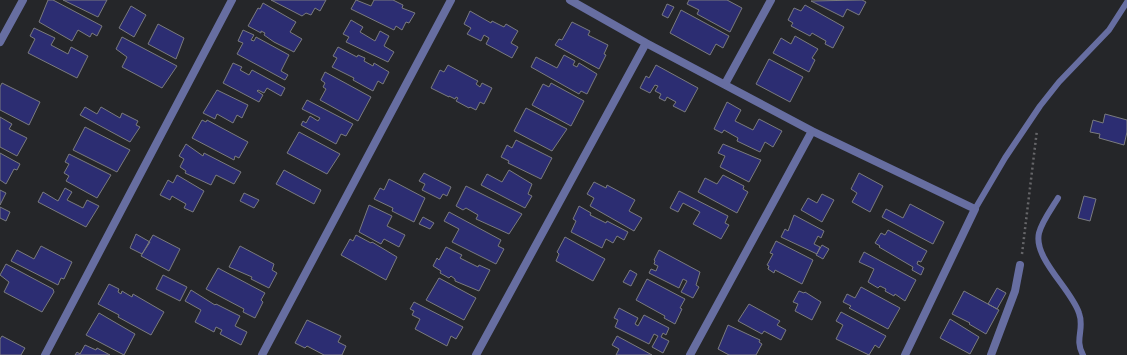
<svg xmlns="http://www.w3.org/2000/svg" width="1127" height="355" font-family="'Zilla Slab',serif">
  <rect width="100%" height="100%" fill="#252629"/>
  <path fill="#2c2d72" stroke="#7a7b7e" d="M48 0H53L102 26 97 36 92 33 90 37 78 30 72 41 39 22Z
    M63 0H107L98 17Z
    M271 0H326L320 11 315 8 311 15 306 13 302 16Z
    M356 0 371 6 374 0H393L403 5 402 8 415 13 409 23 406 22 402 30 396 26 394 30 351 9Z
    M689 0H727L742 8 730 32 697 14 699 10 687 4Z
    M862 0 866 2 859 15 847 9 843 17 811 1Z
    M263 3 296 22 290 32 302 39 294 52 274 42 264 35 265 33 261 31V33L248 26 258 8 260 9Z
    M667 4 674 7 668 18 662 15Z
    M805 5 844 27 833 48 825 44 826 41 812 33 810 36 791 26 793 23 788 20 794 8 801 11Z
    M131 6 146 15 134 37 119 28Z
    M681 10 729 36 723 48 716 44 710 55 670 33Z
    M470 11 491 23 492 21 504 27 506 24 518 31 511 43 518 47 512 58 486 44 489 38 484 35 481 41 467 34 471 28 464 24Z
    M351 20 363 27 360 32 375 41 380 31 389 36 384 46 394 52 388 62 346 42 349 37 343 34Z
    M572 22 590 31 588 35 608 45 604 54 606 55 599 69 555 45 559 39 562 40Z
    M158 24 184 38 176 59 148 44Z
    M34 28 55 38 51 45 68 54 71 47 88 56 77 78 28 53 35 39 30 36Z
    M243 30 254 35 251 40 254 41 256 37 289 55 281 71 288 75 285 80 237 54 243 43 238 41Z
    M795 36 818 49 812 58 815 60 809 72 773 53 781 38 791 44Z
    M122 37 177 66 162 88 122 67 127 57 116 49Z
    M338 47 357 57 358 55 365 58 364 61 373 66 374 63 389 72 383 84 378 81 373 91 353 80 354 78 332 67 337 58 333 56Z
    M564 55 575 61 573 65 577 67 579 63 597 74 587 94 581 91 579 94 531 67 536 57 557 68Z
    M769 59 803 77 790 102 756 84Z
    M233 63 242 67 240 70 249 75 252 70 285 88 281 96 267 88 264 93 258 90 257 91 263 95 259 102 223 83Z
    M448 65 478 81 476 84 480 87 482 83 492 88 484 104 480 102 476 110 470 107 469 108 456 101 458 98 456 97 455 99 449 96V97L431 88 440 70 444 72Z
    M656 65 698 88 685 112 673 106 676 102 667 97 665 101 659 98 661 94 655 91 658 86 655 85 650 93 640 88 646 76 649 78Z
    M325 72 371 97 358 121 320 100 326 89 323 87 325 83 321 80Z
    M2 83 40 102 29 125 0 110V87Z
    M551 83 584 101 571 126 532 105 543 84 549 87Z
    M217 90 248 105 242 118 237 115 233 123 217 114 215 119 203 113Z
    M307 100 353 124 346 136 341 134 336 144 301 125 303 121 306 123 310 116 318 121 320 118 302 109Z
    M727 102 741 110 735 121 753 130 759 119 782 131 773 147 765 142 760 152 737 141 738 138 724 130 722 133 714 129Z
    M85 107 97 114 101 107 120 118 122 113 138 121 136 125 140 127 130 142 80 115Z
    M526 108 567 129 552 151 514 131Z
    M1105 114 1127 120V132L1124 145 1099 138 1100 134 1090 132 1093 120 1103 123Z
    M0 117 12 124 9 129 27 138 17 156 0 147Z
    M202 120 206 122 207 120 248 142 239 158 235 156 234 160 192 138Z
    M85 127 130 150 117 172 73 150Z
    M299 132 340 154 327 174 287 153Z
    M516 140 552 158 541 179 508 163 509 161 501 157 507 145 512 148Z
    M186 144 203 156 204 153 241 172 234 184 216 175 211 185 185 173 186 171 180 167 184 159 179 156Z
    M723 144 761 160 749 182 720 167 725 156 718 153Z
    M0 153 20 164 17 170 14 169 6 184 0 180Z
    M69 154 111 175 97 198 66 181 69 176 64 173 69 164 65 162Z
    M284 170 321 190 314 204 276 184Z
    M509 170 532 184 528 194 532 196 525 208 481 185 487 174 502 182Z
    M424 173 451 187 447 196 443 194 440 199 422 190 425 184 419 181Z
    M859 173 883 186 870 212 852 202 857 193 851 189Z
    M177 175 204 191 193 212 184 208 186 204 172 196 170 200 160 195 168 180 173 183Z
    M723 175 744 186 743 189 748 192 737 213 698 192 705 178 717 184Z
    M389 179 425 198 414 222 392 211 393 208 374 199 380 188 384 190Z
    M594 182 606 188 607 185 635 200 629 211 642 218 634 231 590 206 594 198 587 194Z
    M466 186 522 214 509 234 476 219 478 215 466 208 463 210 456 206Z
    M65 188 72 192 67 200 83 208 87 200 99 206 86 227 38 202 43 192 58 201Z
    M0 190 6 193 0 205Z
    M679 191 728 216 725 223 729 225 721 239 693 224 700 212 683 203 678 212 670 208Z
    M244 193 259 200 254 208 240 201Z
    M822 194 834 200 822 222 801 210 808 198 817 203Z
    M1084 196 1096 199 1090 221 1078 218Z
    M910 204 944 222 933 244 882 217 886 209 903 218Z
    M369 205 392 216 387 226 405 235 399 247 384 239 381 244 359 232Z
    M579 206 591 213 590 215 606 223 607 221 628 232 624 240 617 236 613 243 606 239 602 248 571 232 576 221 573 219Z
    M0 207 10 212 6 221 0 218Z
    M449 212 501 240 498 246 504 249 496 264 452 242 459 229 444 221Z
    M794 215 824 231 821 238 818 236 814 244 820 247 817 254 781 237 785 229 788 231Z
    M423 217 434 223 430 229 419 224Z
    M888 230 927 251 921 262 918 261 917 264 924 268 921 275 912 270 913 267 879 247 880 246 875 243 881 233 885 235Z
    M136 234 150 242 142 254 130 248Z
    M153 235 180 249 169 271 141 256Z
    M356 235 371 243 372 242 397 257 386 280 341 255 350 239 353 241Z
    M565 237 605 259 593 281 556 261 559 254 557 252Z
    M776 241 813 260 802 284 775 270 774 273 768 269 769 266 767 265 773 254 770 253Z
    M822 245 829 249 823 259 816 255Z
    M41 246 72 262 64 279 61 278 58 285 11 261 17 250 34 259Z
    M240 246 274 264 272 270 277 273 269 288 251 279 252 277 229 267Z
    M446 247 462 255 460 258 478 267 479 265 490 270 479 291 455 281V279L451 276 449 278 440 273 441 271 433 266 437 258 439 260Z
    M659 250 700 272 696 285 699 287 693 298 681 292 687 281 683 279 679 288 649 273 651 269 656 271 658 266 654 264 655 261 654 260Z
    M864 252 916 280 905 301 895 294 894 296 885 291 886 289 880 286 878 288 868 282 874 269 859 262Z
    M6 264 53 289 54 292 42 312 4 292 9 282 0 275Z
    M218 268 265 293 261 300 263 302 255 318 243 312 244 309 206 289Z
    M630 270 637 274 631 286 623 282Z
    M163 275 187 287 180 301 156 289Z
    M439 278 476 298 464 320 426 300Z
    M647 279 685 299 680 308 682 309 675 324 664 318 665 316 636 300Z
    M109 284 119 289 118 292 121 294 122 291 132 297 133 294 164 312 151 335 118 317 119 315 98 304Z
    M861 287 900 308 888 329 849 308 851 306 843 302 847 294 855 298Z
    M997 288 1006 293 997 309 988 304Z
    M191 290 215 305 216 304 240 316 235 326 247 332 241 345 220 334 222 330 216 327 214 332 195 322 201 310 185 301Z
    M799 291 804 293 805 292 821 302 812 320 795 311 798 304 793 302Z
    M964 291 999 310 986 334 969 324 970 323 952 314Z
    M414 302 463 327 456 339 451 336 447 346 415 329 420 319 412 315 414 311 410 309Z
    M749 304 780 321 777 325 786 330 781 340 764 331 762 334 738 321Z
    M619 308 638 318 635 324 638 326 644 315 669 328 666 335 663 333 661 337 669 341 663 353 652 347 658 336 654 334 649 344 615 327 618 320 614 318Z
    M841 312 886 336 879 348 875 345 869 355 836 339 843 325 836 321Z
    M99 313 135 334 124 355 86 335Z
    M950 319 979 337 970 354 940 338Z
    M307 320 341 336 338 342 346 346 342 355H324L307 346 305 348 295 343Z
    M728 325 760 340 759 342 762 344 756 355H729L718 349Z
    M2 336 25 348 21 355H0V339Z
    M617 336 643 350 652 355H616L619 349 612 345Z
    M85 345 96 350 97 348 110 355H75L77 352 80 354Z"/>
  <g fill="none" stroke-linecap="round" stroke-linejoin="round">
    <path stroke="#666669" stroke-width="2.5" stroke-dasharray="2 3" stroke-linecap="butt" d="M1022 254 1037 130"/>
    <path stroke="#676ea1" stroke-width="6" d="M1058 198C1052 208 1042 221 1039 233 1033 258 1071 289 1079 313 1085 329 1074 339 1083 355
      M975 209 1005 158 1040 106 1059 82 1109 30 1127 2"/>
    <path stroke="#676ea1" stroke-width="8" d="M570 0 646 43 812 131 975 209 905 355
      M0 42 23 0
      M725 84 771 0
      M45 355 232 0
      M262 355 451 0
      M476 355 646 43
      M690 355 812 131
      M991 355 1015 291 1020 265"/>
  </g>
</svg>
